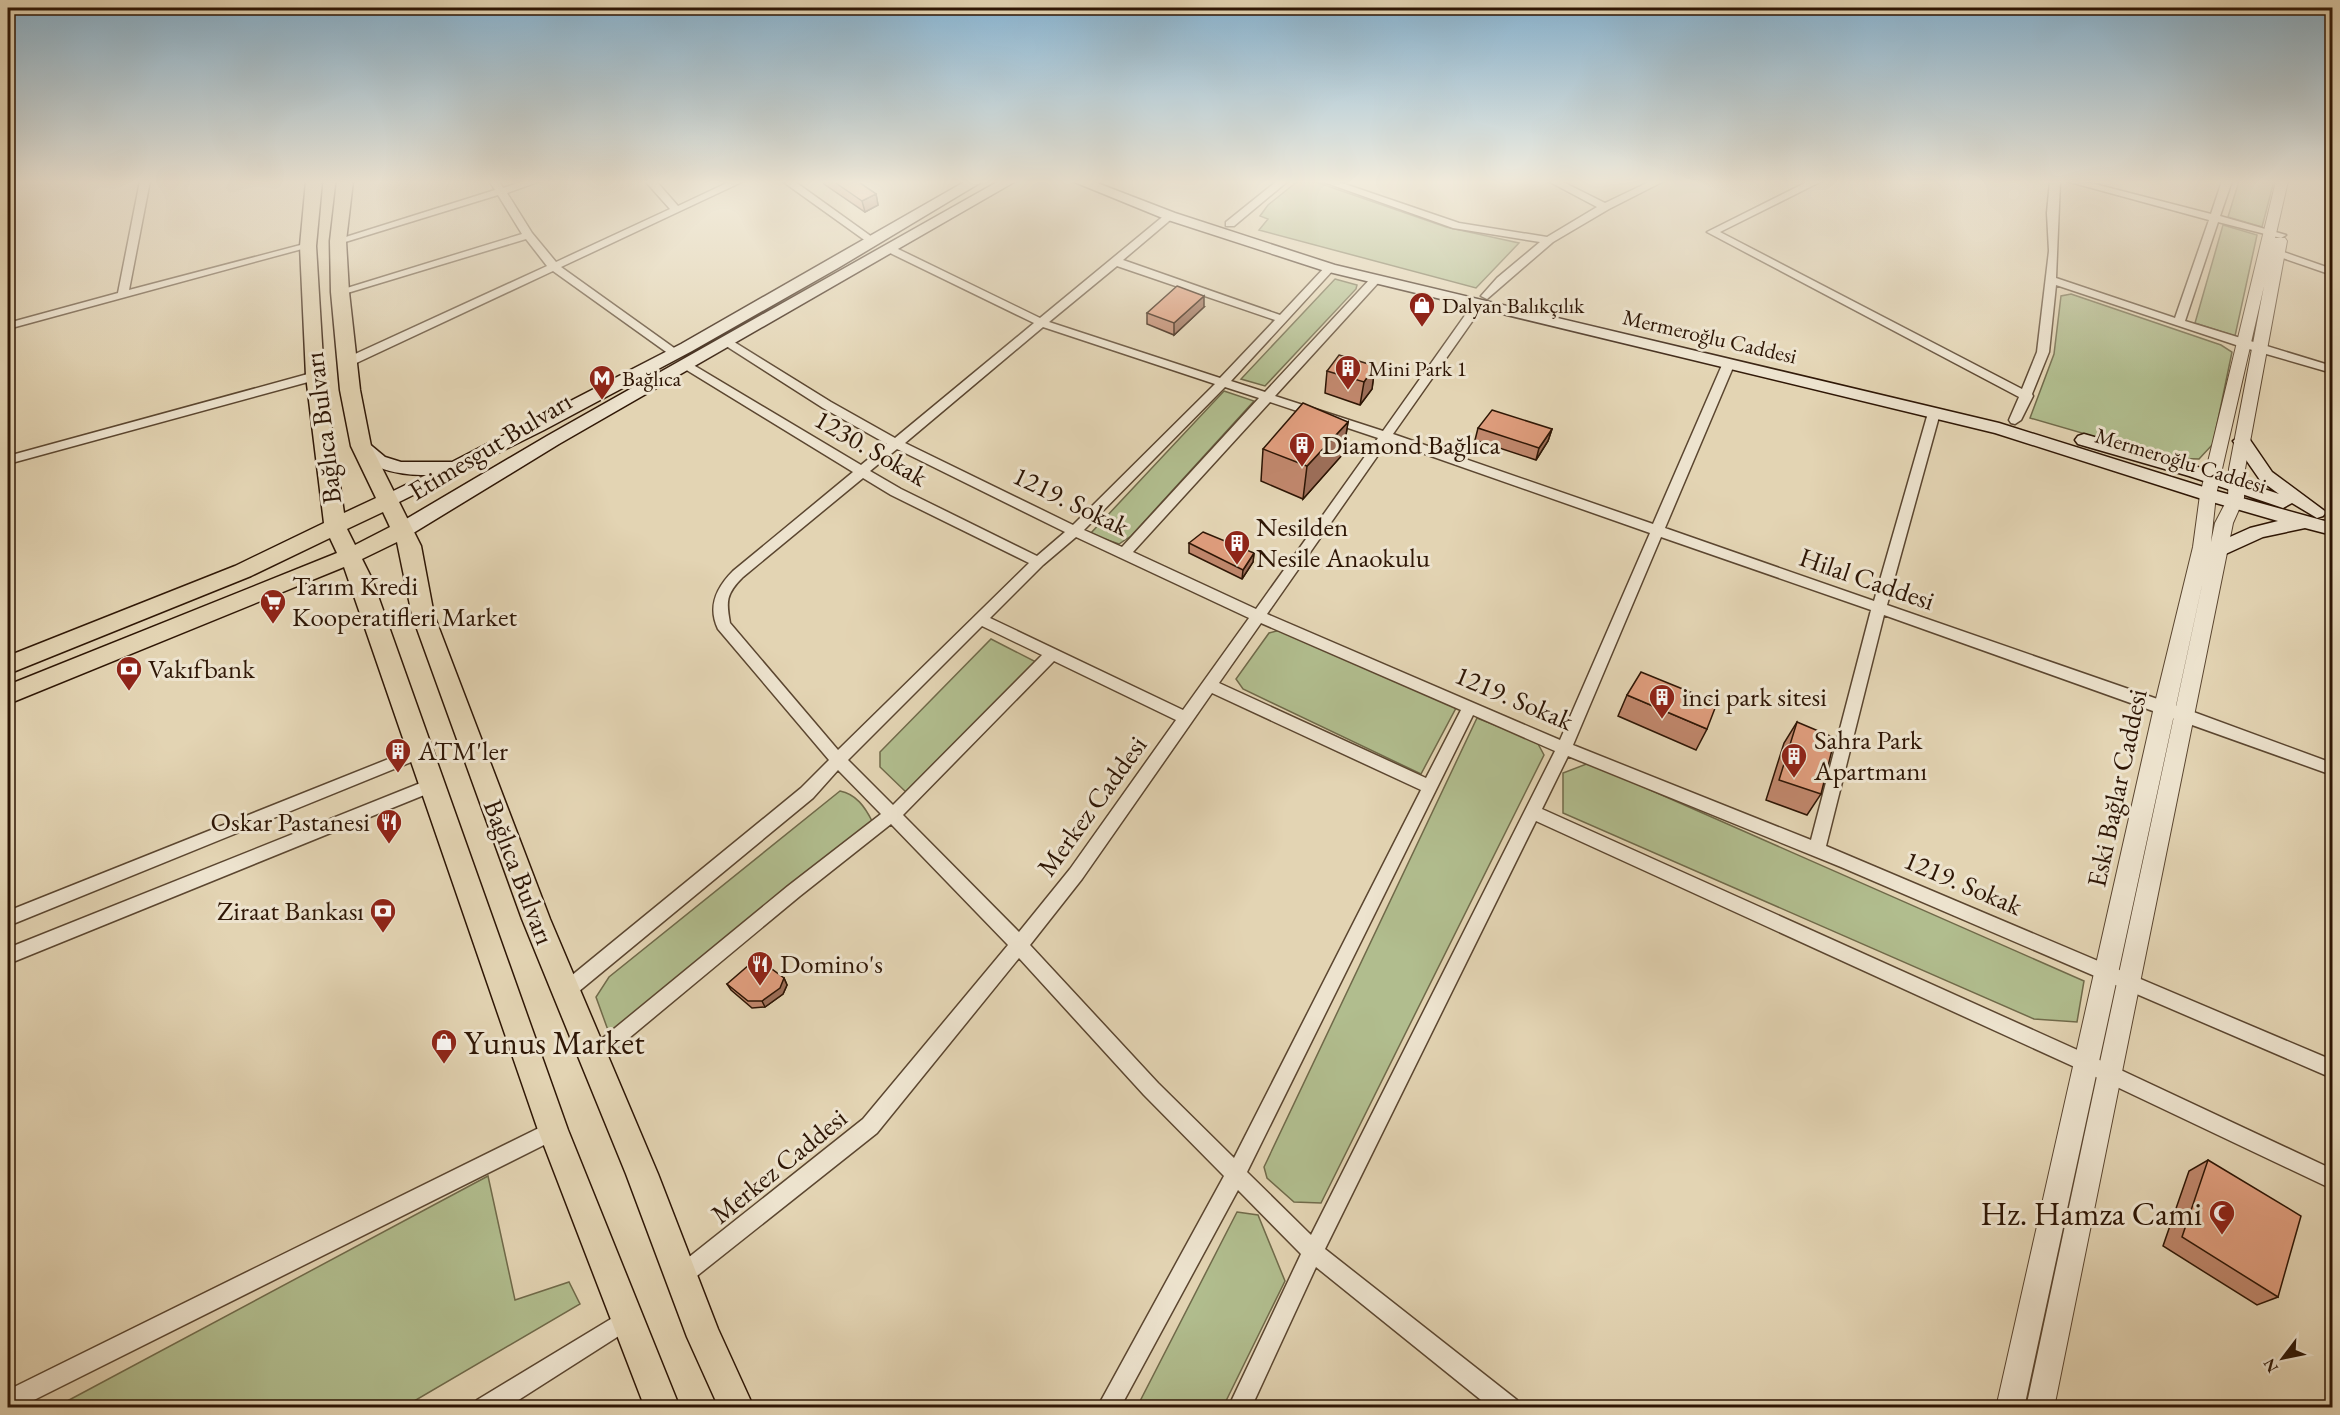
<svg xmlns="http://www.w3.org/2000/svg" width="2340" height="1415" font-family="'EB Garamond',serif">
  <rect width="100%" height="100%" fill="#e3d4b3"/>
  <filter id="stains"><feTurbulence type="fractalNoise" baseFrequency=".00333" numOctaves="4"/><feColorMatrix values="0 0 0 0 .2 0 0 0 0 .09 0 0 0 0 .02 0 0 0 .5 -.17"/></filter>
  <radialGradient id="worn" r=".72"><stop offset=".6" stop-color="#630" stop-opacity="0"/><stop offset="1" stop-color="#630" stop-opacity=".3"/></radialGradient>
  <path fill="#b1bd8e" stroke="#706a4a" stroke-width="1.5" d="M1298 181H1313L1446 227 1519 243 1476 288 1259 230 1268 219 1260 216 1268 205Z
    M2239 181H2274L2262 227 2228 217Z
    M2223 225 2257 235 2235 336 2195 323Z
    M1335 279 1357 285 1356 289 1265 386 1241 379Z
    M2071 294 2221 345 2232 352 2213 444 2199 459 2168 458 2030 418 2054 354 2061 296Z
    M1224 391 1254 401 1131 536 1119 544 1090 534Z
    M1280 630 1456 708 1421 774 1243 689 1236 679 1269 633Z
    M991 639 1036 662 908 794 880 767V752Z
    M1477 718 1537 742 1544 755 1321 1203 1294 1202 1267 1178 1264 1167Z
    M1589 763 2084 981 2077 1022 2034 1019 1563 813V773Z
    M840 791C856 794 865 807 872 821L609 1033 596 997 609 977Z
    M488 1176 515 1300 569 1282 580 1304 404 1407H56Z
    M1237 1212 1258 1215 1285 1281 1223 1407H1137Z"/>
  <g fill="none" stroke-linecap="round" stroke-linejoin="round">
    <g stroke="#5b4630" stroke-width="3">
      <path id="minor" d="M140 181H150L129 290 308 243 313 246 8 329V323L118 293Z
        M489 181H499L503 188 524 181H540L507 193 532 233 556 262 670 209 645 181H656L678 206 731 181H744L561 267 677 350V354H669L553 271 350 366H342V360L547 266 526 239 344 294 340 295 334 292 522 234 498 195 342 243 333 241 495 190Z
        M782 181H794L879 242 870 244Z
        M1277 181H1288L1234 226H1226V222Z
        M1321 181H1336L1459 223 1547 237 1597 207 1548 181H1561L1605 203 1651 181H1664L1609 209 1553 242 1487 299 1481 296 1497 278 1540 242 1453 228Z
        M1809 181H1822L1720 232 2022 389 2037 352 2049 251 2047 213 2050 181H2060L2056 278 2175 318 2209 220 2066 181H2083L2211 214 2222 181H2232L2220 216 2286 235 2281 238 2218 222 2185 321 2332 366V373L2242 347 2056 285 2049 352 2032 394 2033 396 2021 420 2015 424 2011 423 2009 420 2019 397 1707 232Z
        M1166 214 1175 216 1123 260 1280 315 1326 266 1335 268 1231 381 1265 392 1371 278H1379V282L1275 396 1383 431 1473 304H1481L1483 306 1393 434 1653 524 1722 365 1728 361 1732 362 1734 365 1665 528 1874 601 1928 413 1930 410H1938L1940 413 1887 605 2169 703 2332 763V775L1884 615 1826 846 2332 1060V1078L1841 867 1568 756 1542 809 2093 1057 2332 1169V1189L2079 1069 1536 821 1325 1249 1517 1400 1520 1408H1491L1316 1267 1251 1408H1228L1301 1254 1238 1190 1120 1408H1097L1224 1176 1144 1095 1019 958 877 1133 688 1283 681 1286 674 1283 671 1276 674 1269 863 1119 1008 945 891 824 800 896 599 1063 593 1066 587 1063 584 1057 587 1051 788 886 881 814 838 770 813 798 572 997 566 999 560 997 557 991 560 985 801 788 829 760 718 629C707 606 717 587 733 571L853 472 680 366 686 362 690 363 861 465 887 444 823 408 723 344V340H731L831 402 895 438 1034 323 888 252V248H896L1040 318ZM1117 266 1275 320 1220 378 1049 322ZM1043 327 1215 384 1073 525 905 443ZM1225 387 1259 398 1122 547 1084 530ZM1270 402 1378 438 1256 609 1133 552ZM1388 441 1650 533 1560 740 1267 614ZM897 449 1065 532 1037 556 901 489 870 471ZM863 478 891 495 1029 563 838 750 730 623C726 601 726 594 743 577ZM1076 537 1249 618 1183 710 990 618 1043 565ZM1661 537 1871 610 1811 840 1573 745ZM1261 623 1461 710 1426 778 1219 683ZM982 626 1042 655 893 805 848 760ZM1054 661 1176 720 1070 869 1019 932 903 815ZM1212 693 1421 790 1234 1158 1158 1083 1030 945 1082 879ZM1473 715 1555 751 1311 1235 1247 1172Z
        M2278 250 2332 269V275L2274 255V251Z
        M315 372 321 376 319 379 8 464V456Z
        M421 746 426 748 429 752 426 756 8 926V911Z
        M433 778 439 779 441 784 439 789 8 964V948Z
        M553 1121 560 1123 563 1130 560 1137 18 1408H8V1390Z
        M629 1308 636 1311 639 1318 636 1325 506 1408H474L477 1400Z"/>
    </g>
    <g stroke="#5b4630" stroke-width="2">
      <path id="tertiary" d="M2276 181H2288L2275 238H2285L2287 241 2245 469 2244 498 2233 523 2054 1408H2026L2204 576 2024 1408H1996L2154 707 2193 547 2200 495ZM2264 286 2229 469 2228 498 2215 523 2211 542 2216 495Z"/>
    </g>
    <g stroke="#2e1605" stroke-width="3">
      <path id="secondary" d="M966 181H983L838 268 692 351 544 430 395 504H383L380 500 383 496 426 475C399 475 368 470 352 446L355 442H367L385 457 401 462H452L681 344Z
        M999 181H1016L559 444 410 535H396L394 530 396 525 547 436Z
        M1072 181H1092L1175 213 1335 265 1999 423 2213 490 2332 523V535L2305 528 2263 537 2219 557 2212 555 2210 550 2212 545 2250 528 2278 521 2202 499 1995 433 1325 271 1165 219Z
        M2084 434 2201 468 2279 494 2260 480 2233 441 2242 435 2248 437 2272 472 2326 512 2323 516 2317 518 2292 503 2283 508 2189 476 2078 444 2075 440 2078 436Z"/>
    </g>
    <g stroke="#2e1605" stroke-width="3">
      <path id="primary" d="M306 181H322L316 246 324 376 344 513 376 498 351 446 340 390 331 292 330 241 337 181H353L346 241 349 292 360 390 371 446 421 546 434 615 550 919 658 1174 718 1329 754 1408H719L687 1337 626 1174 522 919 412 615 397 542 362 559 372 579 568 1130 680 1408H645L538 1130 344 567 8 704V685L337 553 330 538 251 576 8 674V656L235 566 324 523 306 376 300 246ZM383 512 390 527 355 545 347 529Z"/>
    </g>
    <use href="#minor" fill="#ede3ce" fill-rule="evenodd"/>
    <use href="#tertiary" fill="#ede3ce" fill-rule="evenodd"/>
    <use href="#secondary" fill="#ede3ce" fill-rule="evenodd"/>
    <use href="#primary" fill="#e3d4b3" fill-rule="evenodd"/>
  </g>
  <path fill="#c0876c" stroke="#2e1605" stroke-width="1.5" d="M823 181H857L876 194 878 205 865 212 824 184Z
    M1204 307 1174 335 1147 324V313Z
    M1375 366 1372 389 1360 405 1325 393 1327 371Z
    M1348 422 1343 454 1303 499 1261 481 1263 449Z
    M1478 428 1552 429 1548 441 1536 460 1475 440Z
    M1189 543 1254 553 1253 562 1242 579 1189 553Z
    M1627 695 1707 729 1696 750 1618 716Z
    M1797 722 1821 794 1807 815 1766 800 1784 743Z
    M784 978 787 985 783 994 765 1007 752 1008 731 990 727 984Z
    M2208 1160 2278 1297 2257 1305 2163 1246 2189 1171Z"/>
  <path fill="#9c6e58" stroke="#2e1605" stroke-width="1.5" d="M876 194 878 205 865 212 862 201Z
    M1204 296V307L1174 335V323Z
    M1375 366 1372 389 1360 405 1364 382Z
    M1348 422 1343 454 1303 499 1307 466Z
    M1552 429 1548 441 1536 460 1539 448Z
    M1254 553 1253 562 1242 579 1243 570Z
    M784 978 787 985 783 994 765 1007 762 1001Z"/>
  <path fill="#df9d7d" stroke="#2e1605" stroke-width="1.5" d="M833 181H857L876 194 862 201Z
    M1177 286 1204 296 1174 323 1147 313Z
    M1339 355 1375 366 1364 382 1327 371Z
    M1303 403 1348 422 1307 466 1263 449Z
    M1492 410 1552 429 1539 448 1478 428Z
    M1203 532 1254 553 1243 570 1189 543Z
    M1641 672 1717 703 1707 729 1627 695Z
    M1797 722 1835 738 1821 794 1779 780Z
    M757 958 784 978 780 988 762 1001H748L727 984Z
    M2208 1160 2301 1216 2278 1297 2182 1237Z"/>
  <linearGradient id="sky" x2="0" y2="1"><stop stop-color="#87b5d4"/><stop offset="0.48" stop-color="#f2ecdd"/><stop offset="1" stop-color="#f2ecdd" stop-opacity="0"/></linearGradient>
  <rect width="2340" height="379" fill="url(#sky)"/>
  <defs>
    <g id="shop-pin" transform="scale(1.35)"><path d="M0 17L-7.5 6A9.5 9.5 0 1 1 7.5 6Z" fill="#8f2418" stroke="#ede3ce"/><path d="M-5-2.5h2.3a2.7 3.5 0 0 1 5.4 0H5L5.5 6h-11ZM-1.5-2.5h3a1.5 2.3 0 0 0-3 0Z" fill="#fff"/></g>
    <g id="building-pin" transform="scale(1.35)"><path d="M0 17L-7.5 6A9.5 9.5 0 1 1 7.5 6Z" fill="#8f2418" stroke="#ede3ce"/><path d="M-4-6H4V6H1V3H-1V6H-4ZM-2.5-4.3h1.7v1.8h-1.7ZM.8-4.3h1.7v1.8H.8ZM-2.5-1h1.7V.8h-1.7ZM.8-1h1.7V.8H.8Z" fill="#fff"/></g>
    <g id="metro-pin" transform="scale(1.35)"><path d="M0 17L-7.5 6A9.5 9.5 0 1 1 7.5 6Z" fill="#8f2418" stroke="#ede3ce"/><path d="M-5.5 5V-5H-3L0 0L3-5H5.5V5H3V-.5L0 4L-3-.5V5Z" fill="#fff"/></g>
    <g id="supermarket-pin" transform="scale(1.35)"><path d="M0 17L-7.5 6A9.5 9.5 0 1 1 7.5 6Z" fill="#8f2418" stroke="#ede3ce"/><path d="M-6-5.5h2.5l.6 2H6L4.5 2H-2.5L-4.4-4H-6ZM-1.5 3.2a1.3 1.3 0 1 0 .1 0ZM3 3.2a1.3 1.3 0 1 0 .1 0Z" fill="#fff"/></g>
    <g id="bank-pin" transform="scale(1.35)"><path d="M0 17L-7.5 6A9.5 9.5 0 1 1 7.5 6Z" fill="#8f2418" stroke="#ede3ce"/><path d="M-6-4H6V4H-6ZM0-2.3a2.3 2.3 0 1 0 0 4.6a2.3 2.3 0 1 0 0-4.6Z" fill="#fff"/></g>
    <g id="restaurant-pin" transform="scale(1.35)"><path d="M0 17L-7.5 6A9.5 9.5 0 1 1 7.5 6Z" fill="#8f2418" stroke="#ede3ce"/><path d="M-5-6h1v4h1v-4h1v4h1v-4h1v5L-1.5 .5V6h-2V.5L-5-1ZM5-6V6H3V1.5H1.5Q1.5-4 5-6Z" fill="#fff"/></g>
    <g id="mosque-pin" transform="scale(1.35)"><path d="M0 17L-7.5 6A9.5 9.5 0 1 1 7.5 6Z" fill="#8f2418" stroke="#ede3ce"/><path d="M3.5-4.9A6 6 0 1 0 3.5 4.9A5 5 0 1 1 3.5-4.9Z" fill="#fff"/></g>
  </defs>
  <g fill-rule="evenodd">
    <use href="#shop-pin" x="1422" y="305"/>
    <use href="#building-pin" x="1348" y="368"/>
    <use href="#metro-pin" x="602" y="378"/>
    <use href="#building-pin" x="1302" y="445"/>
    <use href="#building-pin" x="1237" y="543"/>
    <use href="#supermarket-pin" x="273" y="602"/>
    <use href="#bank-pin" x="129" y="669"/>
    <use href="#building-pin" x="1662" y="697"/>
    <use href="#building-pin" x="398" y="751"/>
    <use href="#building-pin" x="1794" y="756"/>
    <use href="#restaurant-pin" x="389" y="822"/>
    <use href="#bank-pin" x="383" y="911"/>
    <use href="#restaurant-pin" x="760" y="964"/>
    <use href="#shop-pin" x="444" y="1042"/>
    <use href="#mosque-pin" x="2222" y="1213"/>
  </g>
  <g text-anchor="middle" stroke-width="6" stroke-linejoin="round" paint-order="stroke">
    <g font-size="22" fill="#2e1605" stroke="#ede3ce" text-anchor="start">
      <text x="1442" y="313">Dalyan Balıkçılık</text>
      <text x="1368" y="376">Mini Park 1</text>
      <text x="622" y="386">Bağlıca</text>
    </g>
    <g font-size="22" fill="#2e1605" stroke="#ede3ce">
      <text transform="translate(1710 336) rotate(13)" y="8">Mermeroğlu Caddesi</text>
      <text transform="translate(2181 460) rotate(17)" y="8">Mermeroğlu Caddesi</text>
    </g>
    <g font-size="27" fill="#2e1605" stroke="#ede3ce">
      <text transform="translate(323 428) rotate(-97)" y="9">Bağlıca Bulvarı</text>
      <text transform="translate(490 446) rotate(-31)" y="9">Etimesgut Bulvarı</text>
      <text transform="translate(871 448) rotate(30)" y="9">1230. Sokak</text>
      <text transform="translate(1071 501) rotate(26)" y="9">1219. Sokak</text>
      <text transform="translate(1867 579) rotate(19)" y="9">Hilal Caddesi</text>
      <text transform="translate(1514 698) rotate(23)" y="9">1219. Sokak</text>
      <text transform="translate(2117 788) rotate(-78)" y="9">Eski Bağlar Caddesi</text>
      <text transform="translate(1092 806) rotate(-54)" y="9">Merkez Caddesi</text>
      <text transform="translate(519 872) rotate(69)" y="9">Bağlıca Bulvarı</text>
      <text transform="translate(1963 883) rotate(23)" y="9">1219. Sokak</text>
      <text transform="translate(779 1166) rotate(-39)" y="9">Merkez Caddesi</text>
    </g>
    <g font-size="27" fill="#2e1605" stroke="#ede3ce" text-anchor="start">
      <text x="1322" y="454">Diamond Bağlıca</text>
      <text x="1256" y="536">Nesilden<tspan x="1256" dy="31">Nesile Anaokulu</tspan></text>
      <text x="292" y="595">Tarım Kredi<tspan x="292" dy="31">Kooperatifleri Market</tspan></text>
      <text x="148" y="678">Vakıfbank</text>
      <text x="1682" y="706">inci park sitesi</text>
      <text x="1814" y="749">Sahra Park<tspan x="1814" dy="31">Apartmanı</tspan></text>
      <text x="418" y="760">ATM'ler</text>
      <text x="370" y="831" text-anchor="end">Oskar Pastanesi</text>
      <text x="364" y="920" text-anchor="end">Ziraat Bankası</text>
      <text x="780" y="973">Domino's</text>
    </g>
    <g font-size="33" fill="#2e1605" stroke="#ede3ce" text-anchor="start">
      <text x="464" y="1054">Yunus Market</text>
      <text x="2202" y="1225" text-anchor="end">Hz. Hamza Cami</text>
    </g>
  </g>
  <rect width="2340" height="1415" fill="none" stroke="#e3d4b3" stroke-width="30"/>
  <rect x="9" y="9" width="2322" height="1397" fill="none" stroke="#2e1605" stroke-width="3"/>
  <rect x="15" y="15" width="2310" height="1385" fill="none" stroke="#2e1605" stroke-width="1.5"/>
  <g transform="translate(2283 1358) rotate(238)" stroke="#ede3ce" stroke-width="4.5" paint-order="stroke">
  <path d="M0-4.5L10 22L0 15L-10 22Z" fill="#2e1605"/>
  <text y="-9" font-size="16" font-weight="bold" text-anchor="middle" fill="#2e1605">N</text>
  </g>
  <rect width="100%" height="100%" filter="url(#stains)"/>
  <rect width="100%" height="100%" fill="url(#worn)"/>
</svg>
